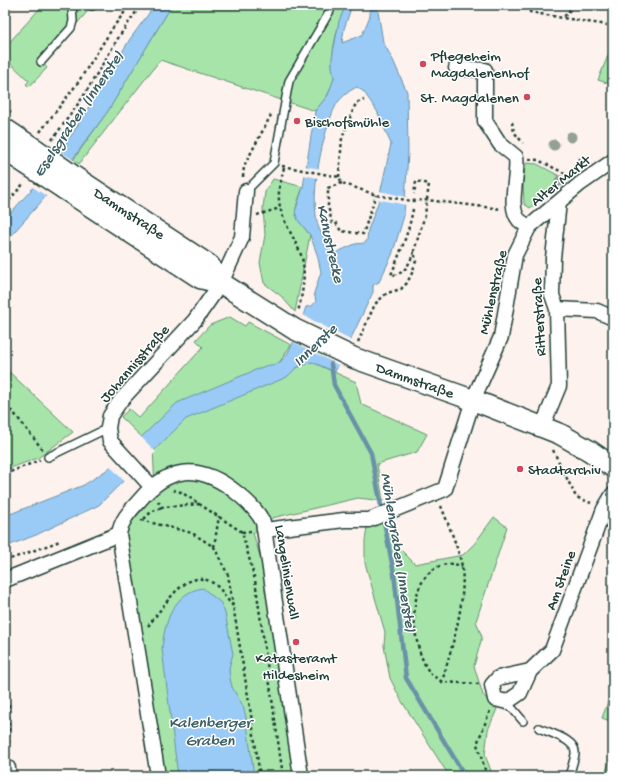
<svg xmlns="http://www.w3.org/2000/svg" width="618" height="781" font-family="'Gochi Hand',sans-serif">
  <rect width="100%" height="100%" fill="#fdf2ed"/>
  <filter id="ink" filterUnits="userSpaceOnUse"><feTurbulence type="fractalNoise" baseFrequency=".025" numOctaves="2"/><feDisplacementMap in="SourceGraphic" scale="8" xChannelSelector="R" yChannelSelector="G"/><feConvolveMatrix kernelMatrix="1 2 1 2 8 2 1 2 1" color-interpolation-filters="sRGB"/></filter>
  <g filter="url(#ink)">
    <path fill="#a7e4aa" stroke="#63906f" d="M43 5H93L43 63 47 68 29 87 26 84 29 81 5 58V47Z
      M172 5H346C338 23 333 44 332 63 332 68 335 74 334 79 332 91 323 102 315 111L160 60 79 164 73 160 108 111Z
      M612 46 613 47V85L598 80Z
      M526 163 537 164 567 180 530 208 524 204 523 182Z
      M273 179 303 187C293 214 292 213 310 235L295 312 281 296 264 283 260 263 265 235 263 208 265 192Z
      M230 317 245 326 248 322 291 345 279 363 287 377 296 368 312 362 356 382 361 404 427 434 417 452 377 464 383 501 358 498 272 518 253 533 266 576 295 776H160L124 554 128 520 155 489 153 448 121 417 129 409 139 418 203 347 196 340 210 325Z
      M5 368 73 432 38 458 5 470Z
      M389 517 392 541 415 564 463 555 475 543 494 517 507 527 476 621 482 637 474 666 483 695 497 709 488 730 485 755 493 776H449L401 700 390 678 384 646 385 632 365 563V541L367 527Z
      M613 688V722L602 718Z
      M613 752V776H604Z"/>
    <path fill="#9acbf6" stroke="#6992a8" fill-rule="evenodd" d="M155 5H172L108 111 42 201 5 242V219L32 189 73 133 130 39Z
      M346 5H352L344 29 342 43 362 35 370 16V5H377L383 42 393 60 407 92 408 153 404 216 392 255 379 282 373 285V292L335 372 312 362 296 368 287 377 186 419 99 505 36 535 5 547V516L84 485 108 469 177 403 265 366C269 365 276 365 280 362 292 354 301 320 306 307L312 306 316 301 314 293 321 272 317 254 310 235 298 220 295 212 303 187 315 111 328 95 334 78 332 67V58L339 21ZM357 87 364 92 377 111 391 144 378 203 368 230 367 240 365 243 355 244 335 253 331 242C299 231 323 124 338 102 343 96 350 90 357 87Z
      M203 588 221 603 225 613 233 654 229 668 230 678 232 687 243 706 246 717 254 776H178L162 649C164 624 173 592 203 588Z"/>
    <path fill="#fdf2ed" d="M58 150 75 161 48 197 31 186Z
      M304 166 320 169 318 178 303 175Z
      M379 191 407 197 406 205 377 199Z
      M301 314 352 341 340 366 291 341Z
      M140 436 156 452 125 482 110 466Z"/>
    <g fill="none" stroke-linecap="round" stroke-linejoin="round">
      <path stroke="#6992a8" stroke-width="4.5" d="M331 364 334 385 371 453 394 574 406 678 465 776"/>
      <g stroke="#1f3d34" stroke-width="10">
        <path id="lane" d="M91 5 92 6
          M41 62 71 28 73 21 72 5
          M246 191 274 163 289 81 330 11
          M48 457 108 428
          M507 702 523 721
          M539 728C550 733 577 740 575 754 574 761 571 769 569 776"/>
      </g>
      <g stroke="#1f3d34" stroke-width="17">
        <path id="street" d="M529 227 580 184 613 161
          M557 309 597 311 613 318
          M542 427 559 386 557 309 552 295 553 258 559 202
          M151 486 110 441 108 428 110 416 121 400 195 320 221 283 242 237 246 191
          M265 530 344 520H369L445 489 473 400 501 337 515 255 529 227C526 225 522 223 519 220 507 206 519 175 516 157L500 144 485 121V70L456 68
          M5 580 119 534
          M530 671 498 678 492 685 495 699 507 702 520 693 530 671 552 650 604 509 613 494
          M8 776V768
          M158 776 119 534C121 520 130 511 139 501 169 465 200 463 237 493 247 501 257 510 263 522L301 776"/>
      </g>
      <g stroke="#1f3d34" stroke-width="23">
        <g id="secondary">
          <path d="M5 129 35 149"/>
          <path d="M5 150 26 164"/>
          <path id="s1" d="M72 175 209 265 221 283"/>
          <path id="s2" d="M64 189 200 278 221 283 294 329 354 358 473 400 560 434 590 451 613 467"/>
        </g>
      </g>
      <path stroke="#1f3d34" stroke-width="2.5" stroke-dasharray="3 3" stroke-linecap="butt" d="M532 5 530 12 563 18
        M574 5 563 18 607 25
        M5 108 11 112
        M512 122 514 132 523 143
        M40 132 77 84 114 26 130 5
        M52 140 83 97 120 35 141 5
        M529 159 538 160 568 175
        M282 166 339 177 342 183 376 195 412 201 427 200 502 209
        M284 168C282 175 280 184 279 192 277 216 293 233 301 255 307 271 302 296 298 312
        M573 171 579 159 588 162
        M243 177 244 166 271 115
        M339 177 342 138 356 103 364 100
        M342 183 328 188V206L332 223H336L341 231 363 234 376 195
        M5 205 24 183
        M413 209C409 232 400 253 391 275 405 275 409 264 414 252
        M257 215 280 208
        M358 342 375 304 387 293 401 289 407 283 412 273 416 261 414 251 425 215 429 184 416 181 414 194
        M5 407 13 412 43 450
        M553 450 576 497 591 503
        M5 474 40 460
        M173 490 181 492 242 532 255 580 283 776
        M158 501 162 507 201 504
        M441 506C447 521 460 552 462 567 466 605 452 645 442 682L479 684
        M144 519 151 512 162 507
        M141 520 192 533 214 547 228 575 250 708 260 776
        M242 532 252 531
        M214 547 219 516
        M5 561 60 541
        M148 626C165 606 190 558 220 589 224 594 228 601 233 606
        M442 682C438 679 433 676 430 673 410 646 403 572 447 564 452 563 457 565 462 566
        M5 693 9 705V755
        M487 776 477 744 490 711"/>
      <use href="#lane" stroke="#fff" stroke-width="7"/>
      <use href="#street" stroke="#fff" stroke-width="14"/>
      <use href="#secondary" stroke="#fff" stroke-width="20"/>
      <g stroke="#1f3d34" stroke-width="23" stroke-linecap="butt">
        <path id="secondary-bridge" d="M35 149 72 175
          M26 164 64 189"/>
      </g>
      <use href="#secondary-bridge" stroke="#fff" stroke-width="20"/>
    </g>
    <g fill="#92a194">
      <circle cx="571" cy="137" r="5.5"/>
      <circle cx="554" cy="145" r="5.5"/>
      <circle cx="560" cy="181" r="5.5"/>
    </g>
  </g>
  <g fill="#d1495b" stroke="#fff" stroke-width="1.5">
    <circle cx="423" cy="64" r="4"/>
    <circle cx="527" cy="97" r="4"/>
    <circle cx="297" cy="121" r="4"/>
    <circle cx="520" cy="469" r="4"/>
    <circle cx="296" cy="642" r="4"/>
  </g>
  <g text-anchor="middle" stroke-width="3" stroke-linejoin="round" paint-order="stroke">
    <g font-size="15" fill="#1f3d34" stroke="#fff" text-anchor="start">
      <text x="431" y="60">Pflegeheim<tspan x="431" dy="17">Magdalenenhof</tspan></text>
      <text x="519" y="102" text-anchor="end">St. Magdalenen</text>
      <text x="305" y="126">Bischofsmühle</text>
      <text x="528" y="474">Stadtarchiv</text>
      <text x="296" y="662" text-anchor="middle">Katasteramt<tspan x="296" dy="17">Hildesheim</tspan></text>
    </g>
    <g font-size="15" fill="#1f3d34" stroke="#fff">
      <text transform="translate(560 180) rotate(-39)" y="5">Alter Markt</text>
      <text dy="5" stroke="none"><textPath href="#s1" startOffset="69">Dammstraße</textPath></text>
      <text transform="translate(492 292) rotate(-77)" y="5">Mühlenstraße</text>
      <text transform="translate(538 317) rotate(-93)" y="5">Ritterstraße</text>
      <text transform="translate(134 363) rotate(-49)" y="5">Johannisstraße</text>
      <text dy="5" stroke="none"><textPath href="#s2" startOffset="402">Dammstraße</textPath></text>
      <text transform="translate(288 572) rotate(81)" y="5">Langelinienwall</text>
      <text transform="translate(560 580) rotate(-70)" y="5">Am Steine</text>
    </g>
    <g font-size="16" font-style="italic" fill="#3e6064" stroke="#fff">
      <text transform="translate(77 113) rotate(-56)" y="6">Eselsgraben (Innerste)</text>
      <text transform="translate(332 243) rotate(77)" y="6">Kanustrecke</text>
      <text transform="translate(314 344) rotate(-44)" y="6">Innerste</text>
      <text transform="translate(400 552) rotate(81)" y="6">Mühlengraben (Innerste)</text>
      <text x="210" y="727">Kalenberger<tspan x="210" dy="18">Graben</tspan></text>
    </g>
  </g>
  <rect width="618" height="781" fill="none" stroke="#fff" stroke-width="20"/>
  <rect x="10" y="10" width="598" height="761" fill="none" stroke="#1f3d34" stroke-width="1.5" filter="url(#ink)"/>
</svg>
